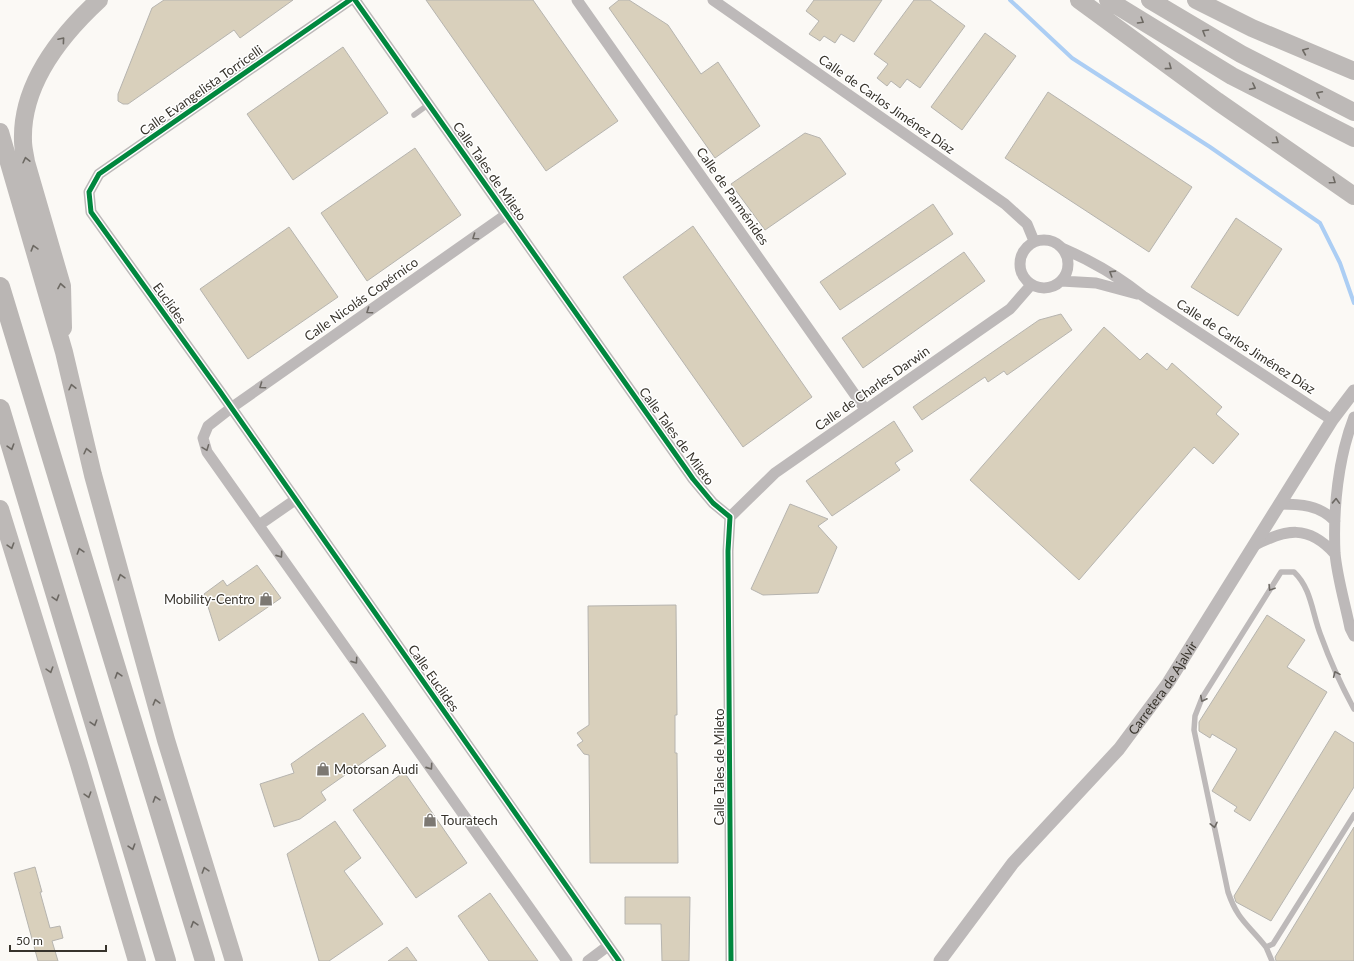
<svg xmlns="http://www.w3.org/2000/svg" width="1354" height="961" font-family="Lato,sans-serif">
  <rect width="100%" height="100%" fill="#fbf9f5"/>
  <g fill="none" stroke-linecap="round" stroke-linejoin="round">
    <path stroke="#accef4" stroke-width="4" d="M1010 0 1072 58 1210 147 1320 223 1340 263 1354 303"/>
  </g>
  <path fill="#d9d0bc" stroke="#b6b4af" d="M164 0H293L240 38 234 30 128 104H123L118 101V94L152 8Z
    M426 0H533L618 121 546 171Z
    M619 0H629L668 25 701 74 718 62 760 126 715 158 609 8Z
    M814 0H882L854 42 841 34 835 43 824 36 820 41 809 34 819 21 806 11Z
    M914 0H930L965 26 920 88 907 79 900 88 891 81 887 86 877 78 888 64 874 54Z
    M985 33 1016 56 962 130 931 107Z
    M343 47 388 113 293 180 247 114Z
    M1048 92 1192 187 1149 252 1005 158Z
    M805 133 820 138 846 174 765 230 731 184Z
    M415 148 461 215 367 281 321 213Z
    M933 204 953 234 840 310 820 282Z
    M1236 218 1282 249 1238 316 1191 287Z
    M693 226 812 397 743 447 623 277Z
    M289 227 338 297 248 359 200 289Z
    M964 252 985 281 863 368 842 338Z
    M1061 314 1072 330 1007 375 1004 371 988 382 985 377 922 420 913 407 1039 320Z
    M1104 327 1140 360 1147 353 1167 370 1172 363 1222 407 1216 414 1239 434 1213 464 1194 447 1079 580 970 480Z
    M894 421 913 451 895 463 900 470 832 516 806 481Z
    M790 504 828 519 818 526 837 547 818 593 763 595 751 589Z
    M257 565 281 598 219 641 204 594 223 580 227 586Z
    M676 605 677 715H675V753H677L678 863H590L589 755 584 754 577 745 583 741 577 733 589 725 588 606Z
    M1267 615 1305 640 1287 667 1327 692 1250 821 1234 811 1237 807 1212 791 1237 749 1212 734 1210 738 1199 731V722Z
    M363 713 386 746 321 792 326 800 300 819 274 827 260 784 294 773 291 764Z
    M1335 731 1354 743V787L1271 921 1236 902 1234 896Z
    M404 772 467 863 416 898 353 810Z
    M335 821 361 858 344 871 383 924 329 961H319L287 854Z
    M1354 827V961H1276L1275 957Z
    M35 867 42 892H40L50 928 60 926 63 938 52 941 58 961H38L14 873Z
    M490 893 538 961H489L458 916Z
    M625 897H690L689 961H662L661 924H625Z
    M407 947 417 961H388Z"/>
  <g fill="none" stroke-linecap="round" stroke-linejoin="round">
    <path stroke="#bdb9b9" stroke-width="5.5" d="M414 115 429 104
      M1354 709C1341 685 1330 661 1321 636 1312 614 1312 589 1294 572H1281L1202 698 1195 716 1194 730 1228 892C1238 921 1248 924 1266 947L1273 944 1354 815
      M1266 947 1272 961"/>
    <path stroke="#bdb9b9" stroke-width="11" d="M350 0 99 174 89 192 91 212 219 390 619 961
      M355 0 693 479 713 503 730 517 728 551 731 961
      M577 0 865 409
      M713 0 1005 204 1027 224 1034 241
      M507 214 231 408 208 426 203 438 207 452 567 961
      M1020 264a24 24 0 1 1 48 0a24 24 0 1 1-48 0Z
      M1062 248C1092 261 1118 276 1143 296L1332 420
      M1061 281 1096 283 1137 294
      M1354 417C1338 458 1333 509 1335 553 1337 577 1345 603 1350 628L1354 636
      M1279 504C1301 504 1319 505 1335 521
      M730 517 775 473 1010 309 1031 285
      M259 525 295 500
      M1253 546C1286 529 1308 524 1335 554
      M588 961 608 946"/>
    <path stroke="#bdb9b9" stroke-width="13" id="s1" d="M940 961 1013 863 1119 749 1168 683 1332 420 1354 391"/>
    <path stroke="#bdb9b7" stroke-width="18" d="M1079 0 1217 101 1354 196
      M1108 0 1232 76 1354 138
      M1150 0 1241 54 1354 112
      M1196 0 1252 28 1354 71
      M0 132 64 352 93 475 166 740 234 961
      M63 328 62 286 26 162C25 155 23 148 23 141 21 85 60 36 99 0
      M0 509 79 764 137 961"/>
    <path stroke="#bab6b4" stroke-width="20" d="M0 287 205 961
      M0 409 166 961"/>
    <g stroke="#fff" stroke-width="8">
      <path id="cycleway" d="M350 0 99 174 89 192 91 212 219 390 619 961
        M355 0 693 479 713 503 730 517 728 551 731 961"/>
    </g>
    <use href="#cycleway" stroke="#00873e" stroke-width="5"/>
  </g>
  <defs><path id="oneway-chevron" d="M-2-3.5L2.5 0L-2 3.5" fill="none" stroke-width="1.6" stroke-linecap="round" stroke-linejoin="round"/></defs>
  <g stroke="#6d6963">
    <use href="#oneway-chevron" transform="translate(1141 21) rotate(31)"/>
    <use href="#oneway-chevron" transform="translate(1205 32) rotate(-149)"/>
    <use href="#oneway-chevron" transform="translate(62 40) rotate(-50)"/>
    <use href="#oneway-chevron" transform="translate(1305 51) rotate(-157)"/>
    <use href="#oneway-chevron" transform="translate(1169 67) rotate(36)"/>
    <use href="#oneway-chevron" transform="translate(1253 87) rotate(27)"/>
    <use href="#oneway-chevron" transform="translate(1319 94) rotate(-153)"/>
    <use href="#oneway-chevron" transform="translate(1276 141) rotate(35)"/>
    <use href="#oneway-chevron" transform="translate(26 160) rotate(-103)"/>
    <use href="#oneway-chevron" transform="translate(1333 181) rotate(35)"/>
    <use href="#oneway-chevron" transform="translate(34 248) rotate(-106)"/>
    <use href="#oneway-chevron" transform="translate(61 286) rotate(-100)"/>
    <use href="#oneway-chevron" transform="translate(72 387) rotate(-103)"/>
    <use href="#oneway-chevron" transform="translate(87 451) rotate(-103)"/>
    <use href="#oneway-chevron" transform="translate(11 546) rotate(73)"/>
    <use href="#oneway-chevron" transform="translate(121 577) rotate(-106)"/>
    <use href="#oneway-chevron" transform="translate(50 670) rotate(73)"/>
    <use href="#oneway-chevron" transform="translate(156 702) rotate(-105)"/>
    <use href="#oneway-chevron" transform="translate(88 795) rotate(73)"/>
    <use href="#oneway-chevron" transform="translate(205 870) rotate(-107)"/>
  </g>
  <g stroke="#6d6964">
    <use href="#oneway-chevron" transform="translate(475 237) rotate(145)"/>
    <use href="#oneway-chevron" transform="translate(1112 273) rotate(-148)"/>
    <use href="#oneway-chevron" transform="translate(369 311) rotate(145)"/>
    <use href="#oneway-chevron" transform="translate(262 386) rotate(145)"/>
    <use href="#oneway-chevron" transform="translate(206 448) rotate(69)"/>
    <use href="#oneway-chevron" transform="translate(1336 501) rotate(-88)"/>
    <use href="#oneway-chevron" transform="translate(280 555) rotate(55)"/>
    <use href="#oneway-chevron" transform="translate(1271 588) rotate(122)"/>
    <use href="#oneway-chevron" transform="translate(355 661) rotate(55)"/>
    <use href="#oneway-chevron" transform="translate(1336 674) rotate(-114)"/>
    <use href="#oneway-chevron" transform="translate(1203 699) rotate(117)"/>
    <use href="#oneway-chevron" transform="translate(430 767) rotate(55)"/>
    <use href="#oneway-chevron" transform="translate(1214 825) rotate(78)"/>
  </g>
  <g stroke="#6b6762">
    <use href="#oneway-chevron" transform="translate(11 447) rotate(73)"/>
    <use href="#oneway-chevron" transform="translate(80 551) rotate(-107)"/>
    <use href="#oneway-chevron" transform="translate(56 598) rotate(73)"/>
    <use href="#oneway-chevron" transform="translate(118 675) rotate(-107)"/>
    <use href="#oneway-chevron" transform="translate(94 723) rotate(73)"/>
    <use href="#oneway-chevron" transform="translate(156 799) rotate(-107)"/>
    <use href="#oneway-chevron" transform="translate(132 847) rotate(73)"/>
    <use href="#oneway-chevron" transform="translate(194 924) rotate(-107)"/>
  </g>
  <defs>
    <g id="shop-bare" transform="scale(1.08)"><path d="M-5-2.5h2.3a2.7 3.5 0 0 1 5.4 0H5L5.5 6h-11ZM-1.5-2.5h3a1.5 2.3 0 0 0-3 0Z" fill="#7c7872" stroke="#fff" stroke-width="2.5" paint-order="stroke"/></g>
  </defs>
  <g fill-rule="evenodd">
    <use href="#shop-bare" x="266" y="599"/>
    <use href="#shop-bare" x="323" y="769"/>
    <use href="#shop-bare" x="430" y="820"/>
  </g>
  <g text-anchor="middle" stroke-width="3" stroke-linejoin="round" paint-order="stroke">
    <g font-size="13" fill="#37332b" stroke="#fff">
      <text transform="translate(201 90) rotate(-35)" y="5">Calle Evangelista Torricelli</text>
      <text transform="translate(887 104) rotate(35)" y="5">Calle de Carlos Jiménez Díaz</text>
      <text transform="translate(490 171) rotate(55)" y="5">Calle Tales de Mileto</text>
      <text transform="translate(733 196) rotate(55)" y="5">Calle de Parménides</text>
      <text transform="translate(361 299) rotate(-35)" y="5">Calle Nicolás Copérnico</text>
      <text transform="translate(170 303) rotate(54)" y="5">Euclides</text>
      <text transform="translate(1246 346) rotate(33)" y="5">Calle de Carlos Jiménez Díaz</text>
      <text transform="translate(872 388) rotate(-35)" y="5">Calle de Charles Darwin</text>
      <text transform="translate(677 436) rotate(54)" y="5">Calle Tales de Mileto</text>
      <text transform="translate(434 678) rotate(55)" y="5">Calle Euclides</text>
      <text dy="5" stroke="none"><textPath href="#s1" startOffset="353">Carretera de Ajalvir</textPath></text>
      <text transform="translate(719 767) rotate(-90)" y="5">Calle Tales de Mileto</text>
    </g>
    <g font-size="13" fill="#37332b" stroke="#fff" text-anchor="start">
      <text x="255" y="604" text-anchor="end">Mobility-Centro</text>
      <text x="334" y="774">Motorsan Audi</text>
      <text x="441" y="825">Touratech</text>
    </g>
  </g>
  <path d="M10 945v6h96v-6" fill="none" stroke="#37332b" stroke-width="2"/>
  <text x="16" y="945" font-size="12" fill="#37332b" stroke="#ffffff" stroke-width="3" paint-order="stroke">50 m</text>
</svg>
